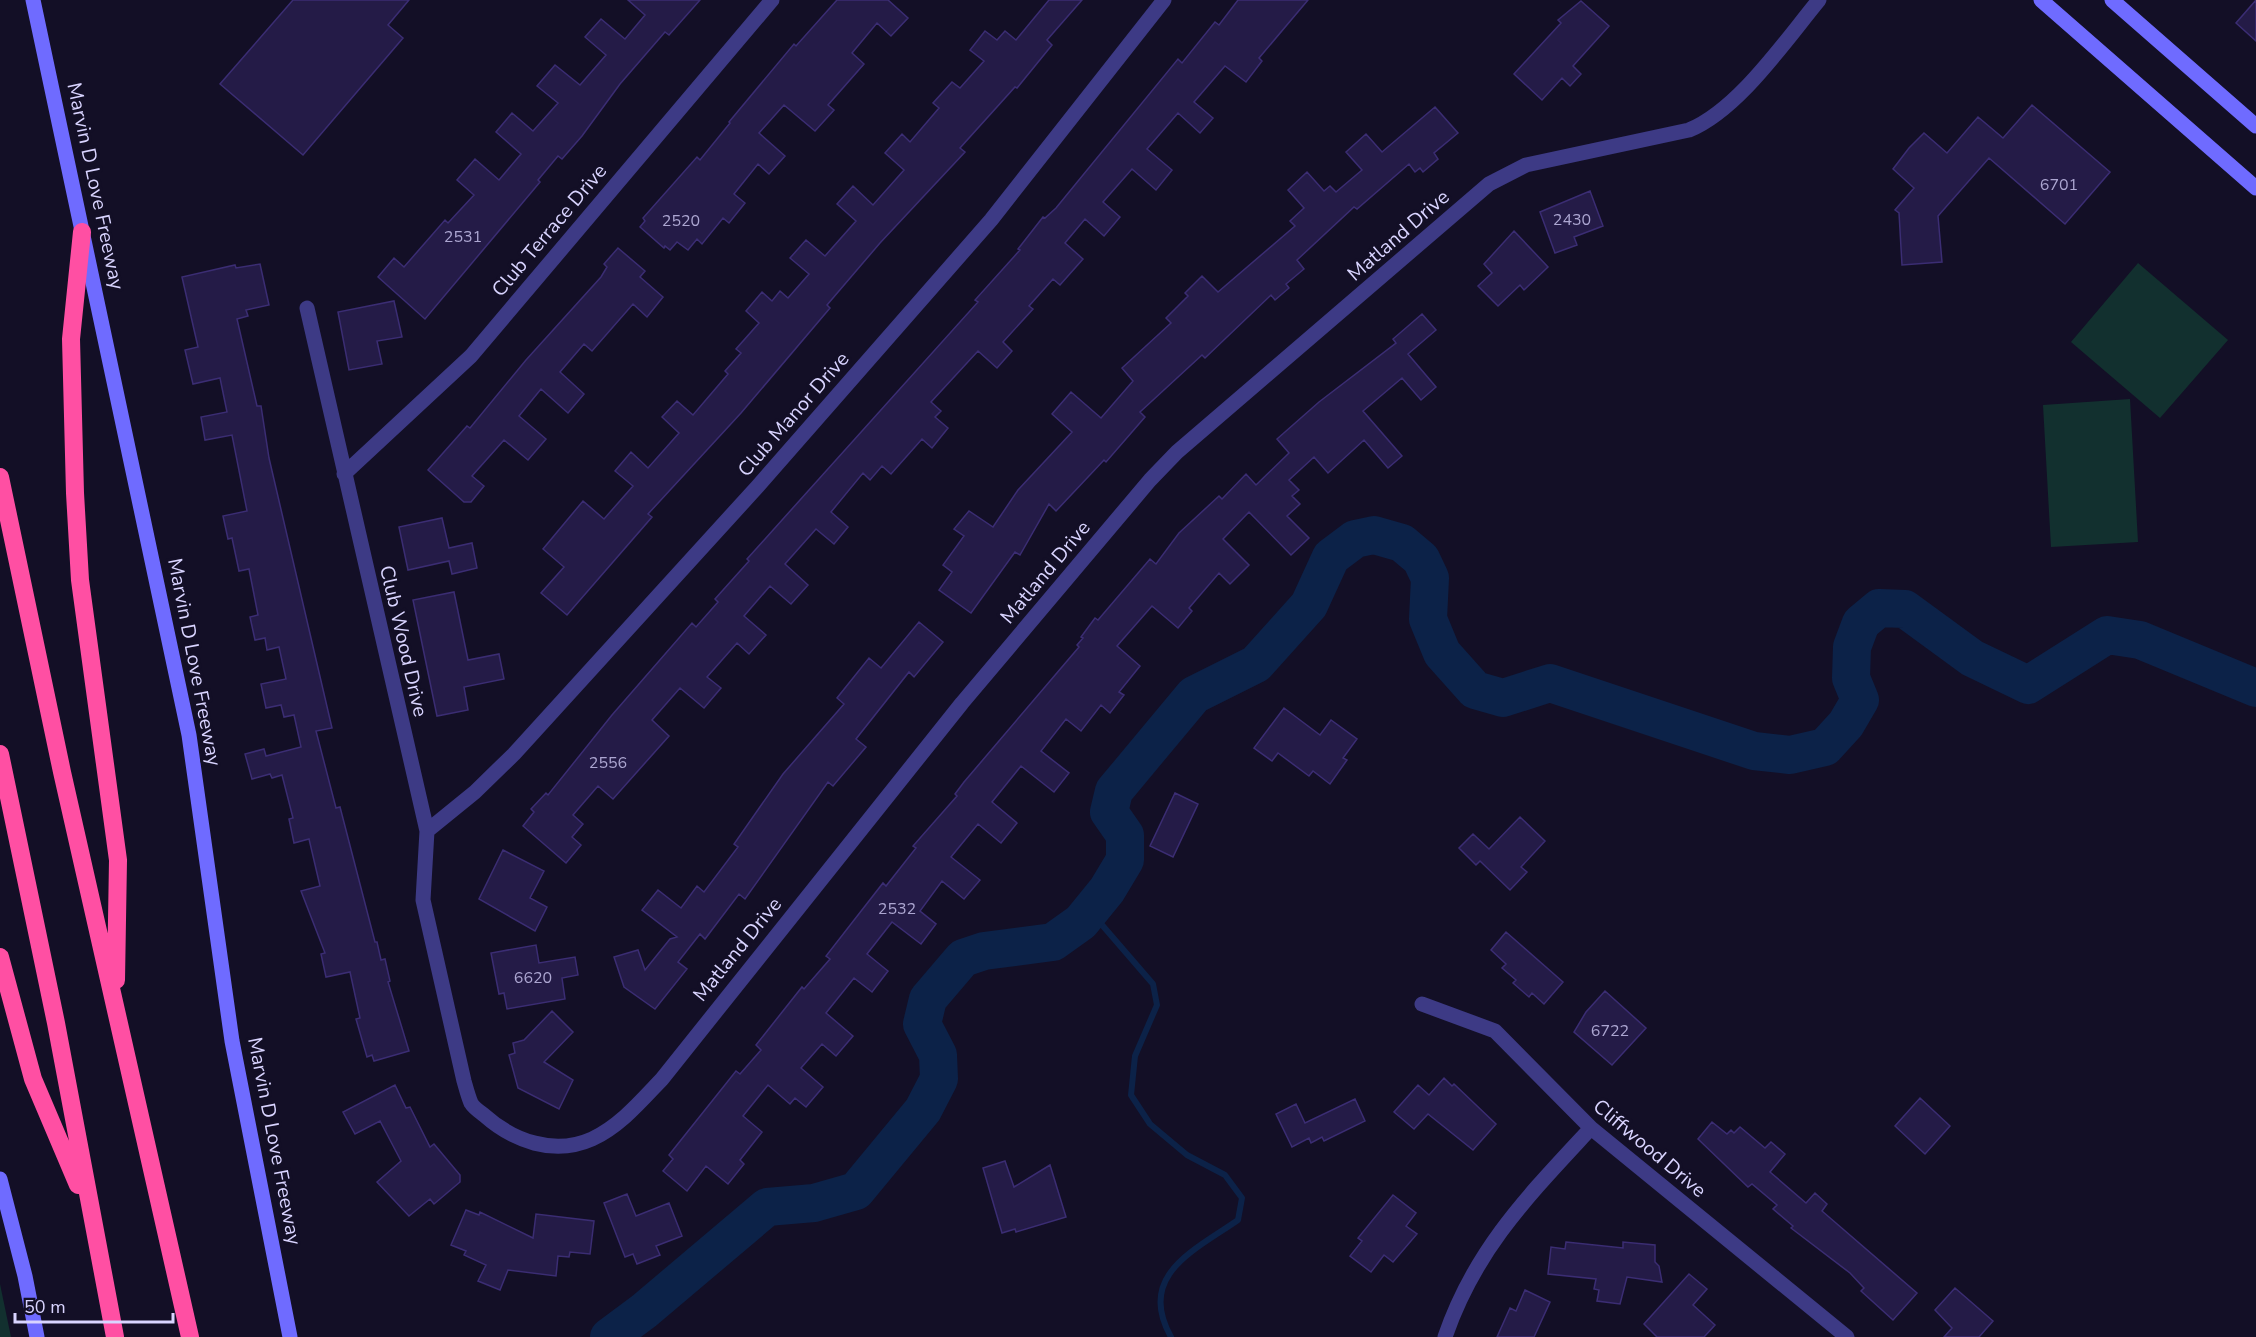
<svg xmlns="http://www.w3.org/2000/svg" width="2256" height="1337" font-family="'Nunito Sans',sans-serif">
  <rect width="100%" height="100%" fill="#130f26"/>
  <path fill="#12302f" d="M2138 263 2228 340 2160 418 2071 342Z
    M2130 399 2138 542 2051 547 2043 405Z
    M0 1284 11 1337H0Z"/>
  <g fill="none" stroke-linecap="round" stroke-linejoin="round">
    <path stroke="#0c2248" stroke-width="6" d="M1090 911 1153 984 1157 1005 1135 1056 1131 1095 1150 1124 1187 1155 1225 1175 1242 1198 1238 1220C1195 1250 1136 1275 1171 1337"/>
    <path stroke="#0c2248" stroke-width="38" d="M609 1337 644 1311 767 1207 814 1203 856 1191 923 1110 939 1079 938 1055 922 1024 928 999 963 958 984 951 1053 942 1081 922 1107 890 1125 860V835L1109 812 1114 791 1194 695 1256 664 1309 605 1331 557 1355 539 1374 535 1402 543 1421 559 1430 578 1428 619 1442 653 1475 690 1503 698 1550 683 1754 751 1790 755 1825 747 1846 724 1860 700 1851 678 1852 647 1861 623 1879 608 1905 609 1972 658 2028 685 2107 635 2140 640 2256 688"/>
  </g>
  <path fill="#241b47" stroke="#3b2d73" stroke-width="1.5" d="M293 0H409L388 25 403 38 303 155 220 84Z
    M628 0H700L669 35 665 32 620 84 582 136 562 159 558 156 538 180 540 182 425 319 378 277 394 258 404 267 445 220 448 223 474 195 457 180 475 159 499 180 521 154 496 132 512 113 533 131 558 103 537 86 555 65 580 85 606 55 585 37 601 19 625 39 645 15Z
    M837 0H888L908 18 891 36 877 23 852 53 864 64 828 105 834 110 815 131 784 105 759 133 785 156 769 174 758 164 734 194 745 203 729 223 723 218 702 244 697 239 688 250 677 242 670 250 665 246 664 248 640 227 645 221 643 218 697 157 700 160 730 123 729 122 794 44 796 46Z
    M1049 0H1082L1047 40 1052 45 1017 88 1015 87 960 148 965 152 880 243 827 305 830 308 741 413 648 514 652 517 567 615 541 593 564 567 543 549 583 501 604 519 633 486 615 471 631 452 648 468 679 433 662 417 677 401 693 415 728 374 725 371 741 353 736 349 759 323 746 311 762 292 772 301 780 291 788 298 809 274 790 258 806 240 825 256 856 221 837 204 853 186 873 205 904 170 885 153 902 134 910 142 939 108 933 103 952 82 960 88 984 61 970 50 985 31 997 40 1005 31 1016 40Z
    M1238 0H1308L1259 58 1262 61 1246 82 1225 66 1194 102 1213 118 1200 133 1178 113 1147 149 1172 170 1156 190 1132 169 1103 202 1120 217 1104 236 1085 219 1065 243 1083 259 1060 285 1053 279 1029 306 1033 309 1003 342 1012 351 997 368 978 351 931 402 941 411 935 417 948 428 932 448 922 439 891 474 882 466 870 480 863 473 831 512 848 527 834 544 816 529 785 564 808 585 791 604 770 586 744 616 766 635 749 654 737 643 707 677 721 688 704 708 680 688 652 720 669 736 613 799 598 786 573 815 583 824 572 837 581 845 566 863 523 826 534 812 531 809 546 793 548 795 612 715 692 623 696 627 718 602 715 599 749 561 747 559 978 302 975 300 1020 250 1018 249 1043 217 1045 218 1056 208 1178 59 1182 63 1215 22 1219 25Z
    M2256 0V41L2236 23Z
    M1581 1 1609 26 1573 66 1581 74 1570 86 1562 78 1542 100 1514 74 1561 23 1558 20Z
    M2032 105 2110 172 2065 224 1989 158 1938 216 1942 262 1902 265 1899 213 1895 210 1914 188 1893 169 1909 148 1924 133 1947 153 1978 117 2003 138Z
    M1435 107 1458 133 1434 153 1438 159 1423 172 1420 168 1415 172 1409 164 1357 209 1354 207 1297 260 1304 269 1286 284 1289 288 1275 300 1271 295 1205 358 1202 355 1140 412 1145 417 1106 462 1104 460 1056 511 1049 504 1020 555 1015 552 971 613 939 590 952 572 943 565 964 536 954 529 969 511 993 527 1018 490 1072 432 1052 414 1071 392 1101 418 1133 381 1122 368 1171 323 1166 318 1188 296 1185 293 1202 276 1218 292 1295 226 1290 221 1304 208 1288 190 1307 172 1324 191 1330 186 1336 192 1362 170 1346 152 1366 134 1382 152Z
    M1590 191 1603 226 1574 237 1577 245 1555 253 1540 212Z
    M1514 231 1548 267 1524 290 1520 285 1498 306 1478 286 1492 273 1484 264Z
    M618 248 645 271 640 277 663 297 647 317 633 304 592 351 584 344 560 372 584 394 568 413 541 389 519 416 546 439 528 460 504 440 472 476 484 486 471 502H464L428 470 467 426 470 428 526 360 601 277 607 267 604 264Z
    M260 264 269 305 246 310 248 316 237 319 257 406H261L269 458 332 728 316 731 336 808 340 807 375 942H377L381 960 385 959 390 981 388 982 409 1051 374 1061 372 1055 367 1057 356 1019 360 1018 350 972 326 977 321 954 325 953 301 891 320 886 309 839 294 843 289 819 293 818 282 775 272 778 270 774 252 779 245 754 264 749 266 756 301 747 294 715 284 717 281 705 266 708 261 684 286 679 279 647 267 650 265 638 255 640 250 617 258 615 249 569 239 571 232 538 228 539 223 516 247 511 232 435 205 440 201 417 227 412 220 378 193 384 185 350 198 347 182 277 235 265 236 268Z
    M394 301 402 337 377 341 382 364 349 370 338 312Z
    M1422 314 1436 330 1408 354 1436 387 1421 400 1402 378 1363 411 1402 456 1388 468 1364 440 1328 473 1314 457 1289 480 1299 490 1292 496 1300 504 1287 516 1309 538 1291 555 1249 512 1223 539 1249 565 1230 584 1219 573 1189 608 1192 611 1178 628 1152 606 1117 646 1140 666 1119 692 1124 695 1110 713 1101 705 1081 731 1066 719 1041 751 1069 773 1054 792 1021 766 992 802 1017 823 1001 843 978 824 951 857 980 880 964 899 942 881 920 911 936 924 921 944 892 922 867 954 888 971 872 992 854 978 826 1013 853 1036 836 1056 822 1044 801 1068 823 1087 806 1107 795 1098 790 1104 768 1085 743 1116 762 1132 740 1160 744 1164 728 1184 706 1166 687 1191 663 1171 673 1159 669 1155 736 1071 740 1074 761 1050 756 1045 802 987 804 989 830 959 826 956 883 883 886 886 916 848 913 846 957 796 955 794 964 782 1079 647 1077 645 1083 638 1081 637 1095 618 1098 620 1150 559 1156 564 1179 533 1219 496 1222 499 1246 474 1256 485 1289 453 1277 439 1319 402 1396 343 1393 339Z
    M442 518 449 548 472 543 477 568 452 574 449 561 408 570 399 527Z
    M454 592 468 660 499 654 504 679 464 687 468 710 437 716 413 600Z
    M919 622 943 642 914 677 909 672 856 739 866 747 833 786 828 782 745 899 739 894 705 939 700 934 678 962 687 969 655 1009 624 987 614 957 638 950 645 970 670 939 677 937 642 910 658 890 681 908 697 886 704 892 738 847 734 844 783 774 844 704 837 698 869 658 881 668Z
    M1284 708 1320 735 1331 720 1357 739 1343 758 1347 760 1330 784 1313 771 1309 776 1278 753 1272 761 1254 748Z
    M1175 793 1198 804 1173 857 1150 846Z
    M1520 817 1545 841 1521 867 1527 872 1510 890 1480 861 1476 865 1459 848 1473 834 1489 849Z
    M503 850 544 871 530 898 547 907 535 931 479 899Z
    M1506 932 1563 982 1544 1004 1532 993 1529 997 1513 983 1516 980 1502 968 1506 964 1491 950Z
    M536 945 539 963 575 957 578 975 562 978 565 999 507 1009 504 993 499 994 491 953Z
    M1605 991 1646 1028 1612 1065 1574 1032 1586 1012Z
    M552 1011 573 1032 544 1062 573 1080 559 1109 518 1088 509 1055 515 1053 513 1043 524 1040Z
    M1444 1078 1452 1086 1454 1084 1496 1124 1473 1150 1428 1114 1414 1129 1394 1112 1418 1085 1429 1095Z
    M395 1085 406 1108 410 1107 430 1147 434 1144 460 1175V1182L434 1204 430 1199 409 1216 377 1182 401 1161 380 1121 355 1134 343 1112Z
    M1920 1098 1950 1126 1925 1154 1895 1126Z
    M1355 1099 1365 1121 1324 1141 1322 1137 1311 1143 1309 1138 1292 1147 1276 1114 1296 1104 1305 1123Z
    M1712 1122 1727 1134 1731 1130 1734 1133 1740 1127 1765 1148 1771 1142 1785 1154 1770 1172 1806 1203 1815 1193 1827 1204 1822 1211 1917 1293 1893 1320 1861 1291 1864 1288 1850 1273 1791 1228 1793 1226 1773 1209 1777 1205 1752 1184 1748 1187 1698 1139Z
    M1005 1161 1014 1187 1050 1165 1066 1217 1016 1232 1015 1229 1002 1233 983 1168Z
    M627 1194 636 1216 669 1203 682 1236 656 1246 660 1255 637 1264 633 1254 625 1257 604 1203Z
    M1393 1195 1416 1213 1406 1226 1417 1234 1393 1262 1384 1255 1371 1272 1350 1256 1362 1241 1358 1238Z
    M466 1210 479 1215 480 1212 533 1238 536 1214 594 1221 590 1254 570 1252 569 1257 558 1256 556 1276 508 1270 500 1290 478 1281 486 1265 464 1255 466 1251 451 1245Z
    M1566 1242 1623 1248V1242L1655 1245V1262L1659 1266 1662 1282 1627 1277 1620 1304 1597 1301 1599 1290 1594 1289 1596 1279 1548 1274 1551 1247 1565 1249Z
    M1689 1274 1707 1289 1693 1305 1715 1325 1704 1337H1657L1644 1324Z
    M1955 1288 1993 1321 1979 1337H1944L1952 1328 1935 1310Z
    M1525 1290 1550 1302 1534 1337H1497L1510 1308 1516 1311Z"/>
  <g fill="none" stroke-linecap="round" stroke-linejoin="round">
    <path stroke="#3d3a85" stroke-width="15" d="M307 308 427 831 423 900 464 1081C466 1088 468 1096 471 1103 474 1108 480 1112 484 1115 513 1141 554 1156 592 1139 620 1126 641 1101 662 1079L962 703 1150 480 1177 452 1489 184 1526 165 1689 130C1738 110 1785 41 1819 0
      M344 474 471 356 772 0
      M427 831 475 792 514 754 758 486 991 220 1164 0
      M1422 1004 1495 1031 1591 1128 1847 1337
      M1445 1337C1475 1249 1529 1195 1591 1128"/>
    <path stroke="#6f6bff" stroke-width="15" d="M33 0 189 735 232 1041 290 1337
      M2041 0 2256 188
      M2112 0 2256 126
      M0 1179 25 1276 37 1337"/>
    <path stroke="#ff4fa3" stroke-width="18" d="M82 232 71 339 75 493 80 580 118 860 116 980
      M0 477 62 772 190 1337
      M0 754 56 1023 115 1337
      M0 957 33 1079 78 1185"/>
  </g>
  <g text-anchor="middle" stroke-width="6" stroke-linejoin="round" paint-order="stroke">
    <g font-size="16" fill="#aca6d1">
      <text x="2059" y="190">6701</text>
      <text x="1572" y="225">2430</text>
      <text x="681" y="226">2520</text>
      <text x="463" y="242">2531</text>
      <text x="608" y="768">2556</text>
      <text x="897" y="914">2532</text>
      <text x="533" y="983">6620</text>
      <text x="1610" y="1036">6722</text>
    </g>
    <g font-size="20" fill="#d9d4ff" stroke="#130f26">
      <text transform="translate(96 186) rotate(78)" y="7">Marvin D Love Freeway</text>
      <text transform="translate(549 230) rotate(-50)" y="7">Club Terrace Drive</text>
      <text transform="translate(1398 235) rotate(-41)" y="7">Matland Drive</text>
      <text transform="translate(793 414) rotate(-49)" y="7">Club Manor Drive</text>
      <text transform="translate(1045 572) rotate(-50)" y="7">Matland Drive</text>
      <text transform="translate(404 641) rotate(77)" y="7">Club Wood Drive</text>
      <text transform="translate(195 662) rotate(79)" y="7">Marvin D Love Freeway</text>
      <text transform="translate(737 949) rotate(-51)" y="7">Matland Drive</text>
      <text transform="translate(275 1141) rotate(79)" y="7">Marvin D Love Freeway</text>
      <text transform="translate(1650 1148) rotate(40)" y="7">Cliffwood Drive</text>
    </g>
  </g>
  <path d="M15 1313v9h158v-9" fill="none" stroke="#d9d4ff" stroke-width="3"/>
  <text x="24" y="1313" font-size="18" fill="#d9d4ff" stroke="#130f26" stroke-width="4.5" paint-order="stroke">50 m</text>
</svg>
